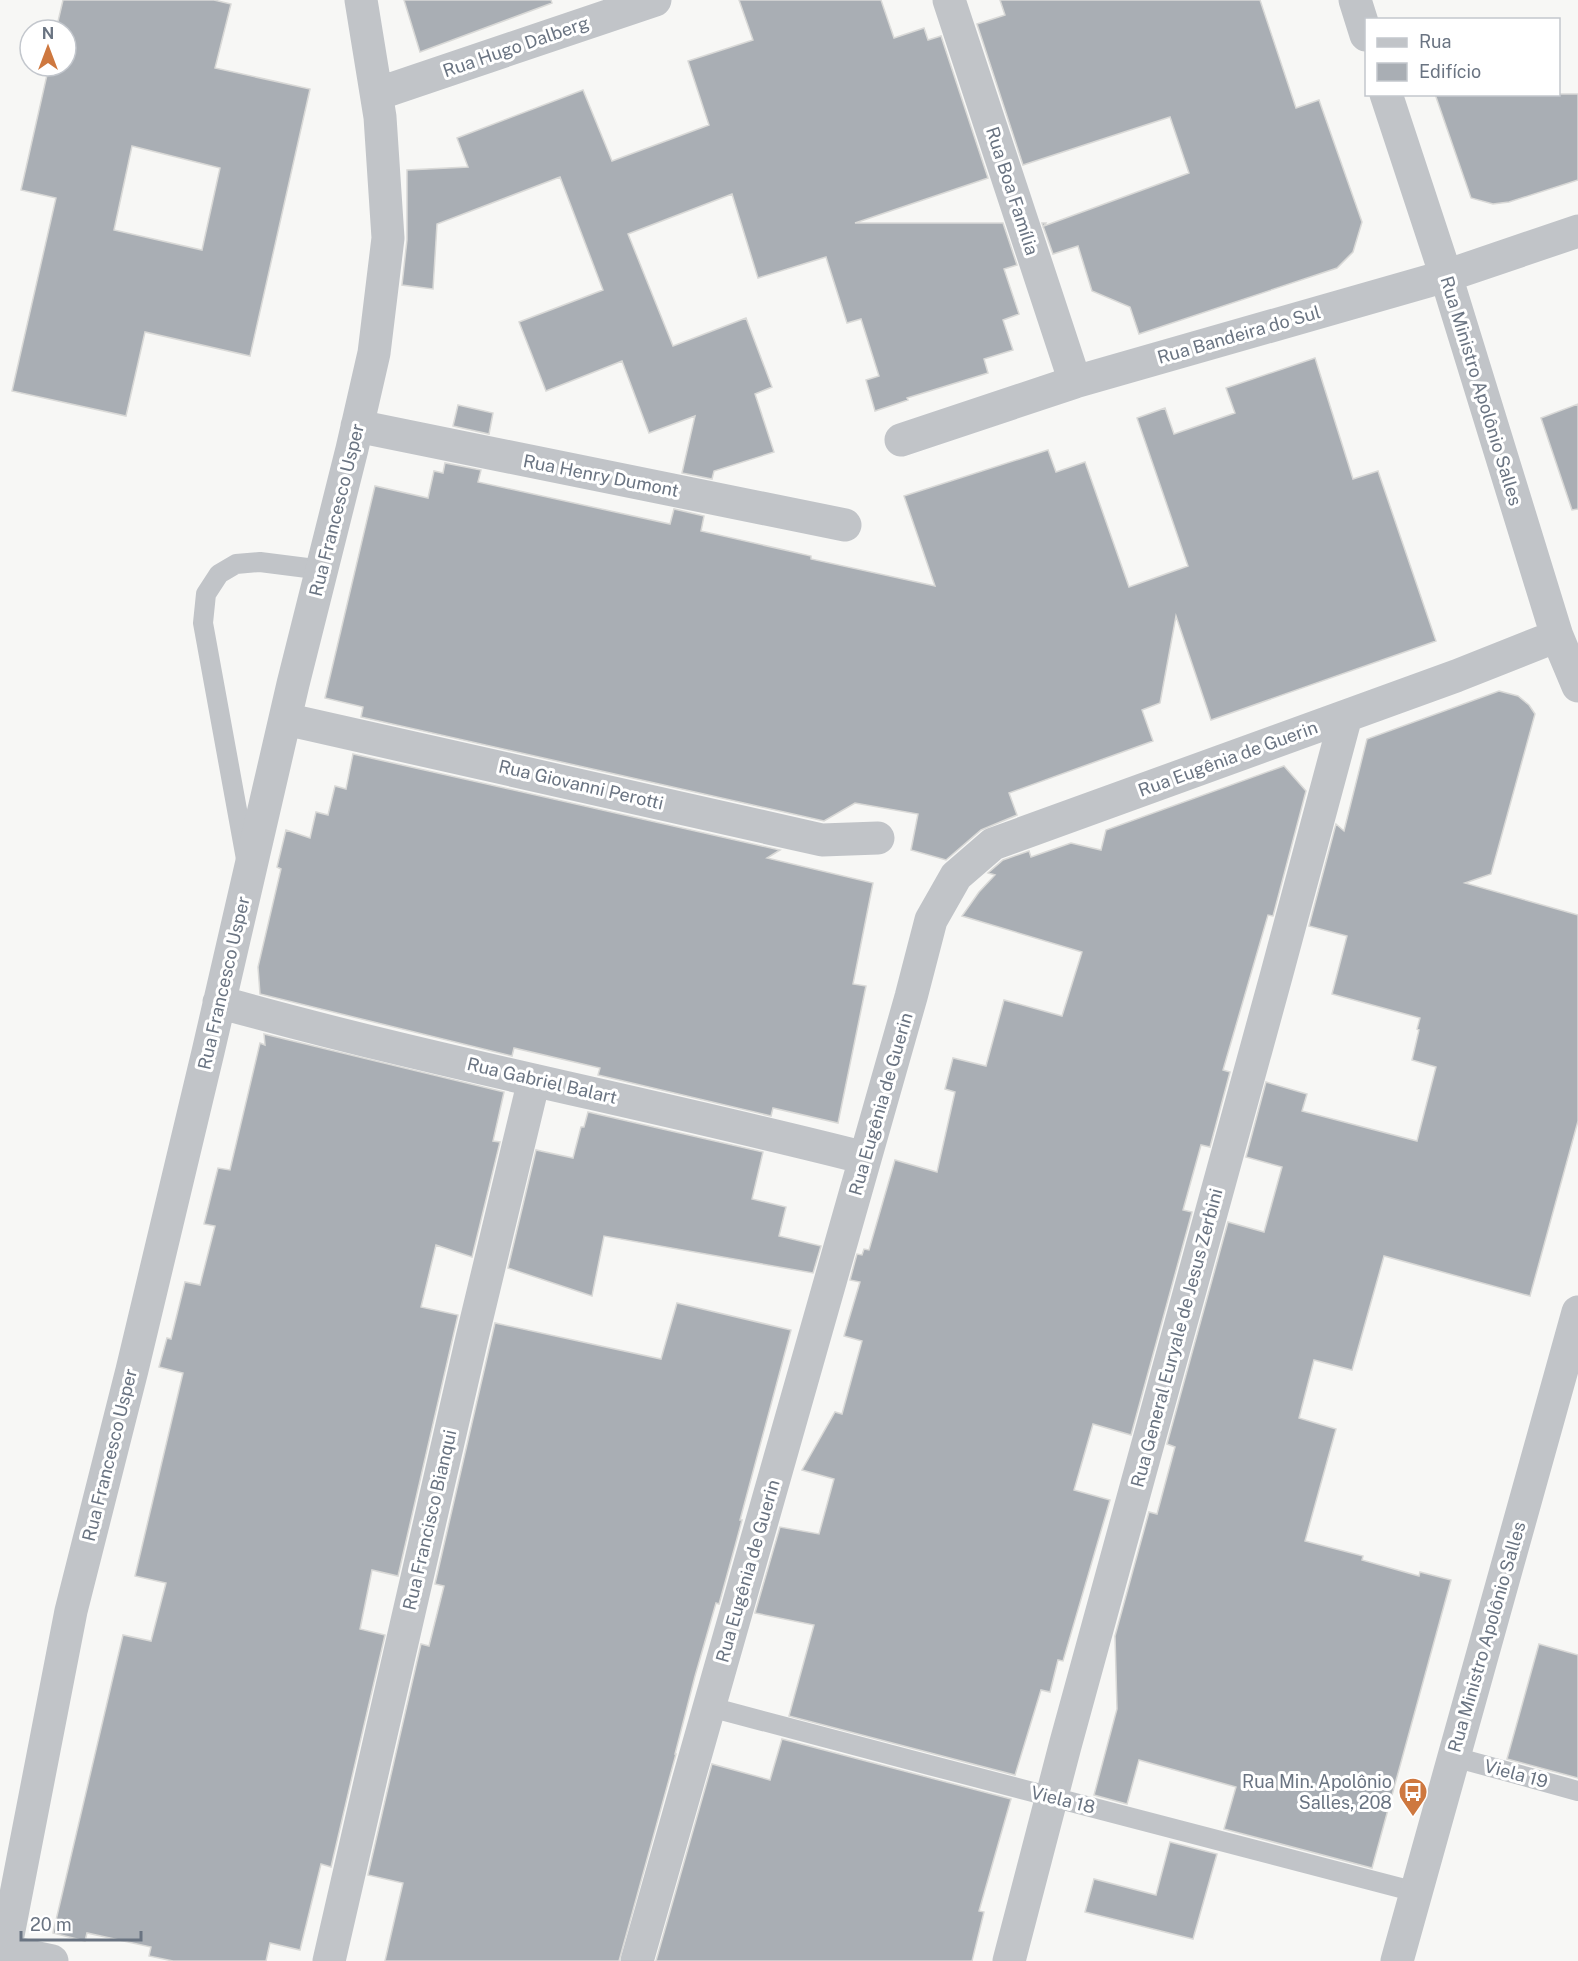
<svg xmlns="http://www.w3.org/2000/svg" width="1578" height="1961" font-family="'Public Sans',sans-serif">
  <rect width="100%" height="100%" fill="#f7f7f5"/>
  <path fill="#a9aeb4" stroke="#d9d9d7" stroke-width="1.5" fill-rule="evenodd" d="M63 0H214L231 4 215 68 310 89 250 356 145 332 126 416 12 391 56 198 21 190 49 66H66V30H56ZM132 146 220 168 202 250 114 230Z
    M404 0H551L552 3 420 52Z
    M739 0H881L894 38 924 28 928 40 941 36 988 178 855 223H1003L1017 265 1004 269 1019 314 1003 320 1013 350 984 359 988 373 907 398 908 400 875 411 866 380 879 376 861 319 847 323 826 257 758 278 732 194 628 234 673 346 746 318 772 387 755 394 774 452 714 471 712 479 682 473 695 416 649 433 622 361 546 391 519 322 603 290 560 177 437 224 433 289 402 285 407 240V170L468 167 457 138 583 90 612 161 709 125 688 61 753 40Z
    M1000 0H1260L1296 108 1319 100 1362 222 1353 252 1337 268 1139 334 1130 307 1092 291 1078 246 1053 254 1042 223H1046L1044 226 1189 173 1170 117 1023 165 977 24 1005 15Z
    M1435 94H1578V180L1509 202 1493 204 1471 198Z
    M1315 358 1353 479 1378 471 1436 641 1211 720 1176 616 1160 703 1142 710 1153 741 1009 793 1017 815 981 830 946 860 911 850 918 814 855 803 824 821 361 717 363 707 325 698 375 486 428 498 434 471 443 473 445 463 481 470 478 482 670 524 674 509 704 516 701 531 811 556V559L935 586 904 496 1048 450 1056 472 1085 462 1129 587 1188 566 1137 418 1165 408 1174 434 1235 413 1226 388Z
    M1578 404V509L1572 510 1541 418Z
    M458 405 493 413 489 434 453 426Z
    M1499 691 1518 696 1529 705 1535 714 1491 874 1465 883 1578 915V1121L1530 1296 1384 1256 1352 1370 1314 1360 1299 1418 1336 1429 1305 1541 1363 1556 1362 1560 1419 1576 1420 1572 1451 1580 1372 1868 1224 1829 1236 1787 1139 1760 1127 1804 1094 1795 1117 1709 1115 1636 1149 1512 1157 1514 1175 1447 1167 1444 1228 1222 1264 1232 1282 1167 1246 1157 1266 1082 1307 1094 1302 1111 1417 1141 1436 1067 1412 1060 1419 1030 1417 1029 1420 1018 1332 994 1347 936 1309 926 1336 824 1344 831 1367 739Z
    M353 754 780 850 767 858 873 883 853 984 866 986 838 1123 773 1108 771 1116 598 1075 600 1068 514 1048 512 1056 260 994 258 967 281 869 277 867 286 830 310 838 316 812 328 815 335 786 346 789Z
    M1284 766 1306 791 1273 916 1268 915 1223 1070 1230 1072 1210 1147 1201 1145 1183 1210 1192 1212 1131 1435 1093 1424 1074 1490 1110 1500 1063 1661 1058 1660 1050 1692 1041 1690 1015 1775 789 1716 814 1625 755 1613 780 1527 819 1534 834 1479 802 1470 835 1412 842 1414 862 1341 844 1336 860 1282 850 1280 857 1254 862 1255 864 1249 869 1250 895 1160 937 1172 955 1092 945 1089 953 1058 986 1066 1004 1000 1062 1016 1082 952 962 916 979 892 995 875 988 873 1003 860 1029 851 1031 857 1071 843 1101 850 1106 830Z
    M264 1034 504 1092 493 1141 500 1142 472 1257 436 1245 421 1307 458 1315 398 1576 372 1570 360 1629 385 1635 331 1867 321 1864 300 1950 270 1943 266 1961H173L149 1956 151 1947 87 1933 85 1941 53 1933 123 1635 151 1641 166 1583 135 1576 183 1373 159 1367 167 1338 171 1339 185 1282 200 1285 215 1226 204 1224 218 1168 230 1170 260 1043 265 1045Z
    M588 1112 763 1152 752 1199 786 1207 779 1236 821 1246 813 1273 604 1236 592 1296 508 1268 536 1150 573 1158 581 1127H584Z
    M677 1303 791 1330 740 1520H742L735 1546 719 1604 716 1603 695 1676 675 1754H676L619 1961H385L403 1883 368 1875 421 1644 429 1646 444 1586 435 1584 495 1323 661 1359Z
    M1539 1644 1578 1655V1778L1507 1759Z
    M782 1739 1011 1799 979 1911 984 1912 972 1961H656L712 1764 770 1780Z
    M1170 1842 1217 1854 1193 1939 1085 1912 1094 1879 1156 1895Z"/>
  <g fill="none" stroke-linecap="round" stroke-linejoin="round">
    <path stroke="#c1c4c8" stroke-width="20" d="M246 859 203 623 206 594 219 574 236 564 260 562 323 570
      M710 1707C945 1770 1181 1830 1416 1892
      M1454 1757 1578 1791"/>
    <path stroke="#c1c4c8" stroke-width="33" d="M949 0 1075 382
      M1355 0 1366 35
      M377 94 655 0
      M1386 94 1446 276 1557 636 1578 686
      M357 426 845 525
      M901 440 1075 382 1446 276 1578 231
      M285 719 822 840 878 838
      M219 1002C432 1062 650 1103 865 1158
      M5 1951 52 1961
      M3 1961 71 1611 132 1370 208 1052 293 684 352 449 374 353 388 238 380 117 361 0
      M329 1961 472 1338 534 1080
      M637 1961 911 997 931 920 956 876 993 844 1456 676 1557 636
      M1009 1961 1065 1746 1277 973 1346 716
      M1397 1961 1578 1312"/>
  </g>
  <defs>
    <g id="bus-pin" transform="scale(1.5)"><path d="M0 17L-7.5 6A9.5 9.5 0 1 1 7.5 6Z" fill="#ce783f" stroke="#fff"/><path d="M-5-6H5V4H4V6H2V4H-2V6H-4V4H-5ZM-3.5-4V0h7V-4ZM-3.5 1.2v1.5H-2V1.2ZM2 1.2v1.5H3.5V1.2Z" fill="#fff"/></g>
  </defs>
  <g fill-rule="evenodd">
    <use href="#bus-pin" x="1413" y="1792"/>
  </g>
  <g text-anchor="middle" stroke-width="6" stroke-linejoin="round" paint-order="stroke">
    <g font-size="18" fill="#6a7482" stroke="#fff">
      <text transform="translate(516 47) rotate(-19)" y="6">Rua Hugo Dalberg</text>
      <text transform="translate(1012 191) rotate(72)" y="6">Rua Boa Família</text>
      <text transform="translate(1239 335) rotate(-16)" y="6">Rua Bandeira do Sul</text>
      <text transform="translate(1481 391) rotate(73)" y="6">Rua Ministro Apolônio Salles</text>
      <text transform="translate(601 476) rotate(11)" y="6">Rua Henry Dumont</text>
      <text transform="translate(337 510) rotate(-76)" y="6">Rua Francesco Usper</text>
      <text transform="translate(1228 759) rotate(-20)" y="6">Rua Eugênia de Guerin</text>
      <text transform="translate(581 785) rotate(13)" y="6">Rua Giovanni Perotti</text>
      <text transform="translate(224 983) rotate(-77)" y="6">Rua Francesco Usper</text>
      <text transform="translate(542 1081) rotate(13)" y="6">Rua Gabriel Balart</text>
      <text transform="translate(881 1104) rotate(-74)" y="6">Rua Eugênia de Guerin</text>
      <text transform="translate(1177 1338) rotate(-75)" y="6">Rua General Euryale de Jesus Zerbini</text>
      <text transform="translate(110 1455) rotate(-76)" y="6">Rua Francesco Usper</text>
      <text transform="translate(430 1520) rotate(-77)" y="6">Rua Francisco Bianqui</text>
      <text transform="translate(748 1571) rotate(-74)" y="6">Rua Eugênia de Guerin</text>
      <text transform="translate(1487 1637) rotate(-74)" y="6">Rua Ministro Apolônio Salles</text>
      <text transform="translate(1516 1774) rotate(15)" y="6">Viela 19</text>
      <text transform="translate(1063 1800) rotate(14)" y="6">Viela 18</text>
    </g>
    <g font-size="18" fill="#6a7482" stroke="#fff" text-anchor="end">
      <text x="1392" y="1788">Rua Min. Apolônio<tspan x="1392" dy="21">Salles, 208</tspan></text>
    </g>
  </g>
  <rect x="1365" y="18" width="195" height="78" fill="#ffffff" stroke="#c3c7cd" stroke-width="1.5"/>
  <rect x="1377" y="38" width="30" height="9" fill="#c1c4c8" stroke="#c3c7cd" stroke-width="1.5"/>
  <text x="1419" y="48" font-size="18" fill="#6a7482">Rua</text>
  <rect x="1377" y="63" width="30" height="18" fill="#a9aeb4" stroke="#c3c7cd" stroke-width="1.5"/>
  <text x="1419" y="78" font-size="18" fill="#6a7482">Edifício</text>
  <g transform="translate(48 48)"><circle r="28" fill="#ffffff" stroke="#c3c7cd" stroke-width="1.5"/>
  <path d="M0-4.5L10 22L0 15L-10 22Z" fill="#ce783f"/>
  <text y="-9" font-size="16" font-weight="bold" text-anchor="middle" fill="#6a7482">N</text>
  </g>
  <path d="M21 1931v9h120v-9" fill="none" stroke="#6a7482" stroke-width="3"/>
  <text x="30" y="1931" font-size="18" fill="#6a7482" stroke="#ffffff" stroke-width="4.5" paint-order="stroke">20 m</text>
</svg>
